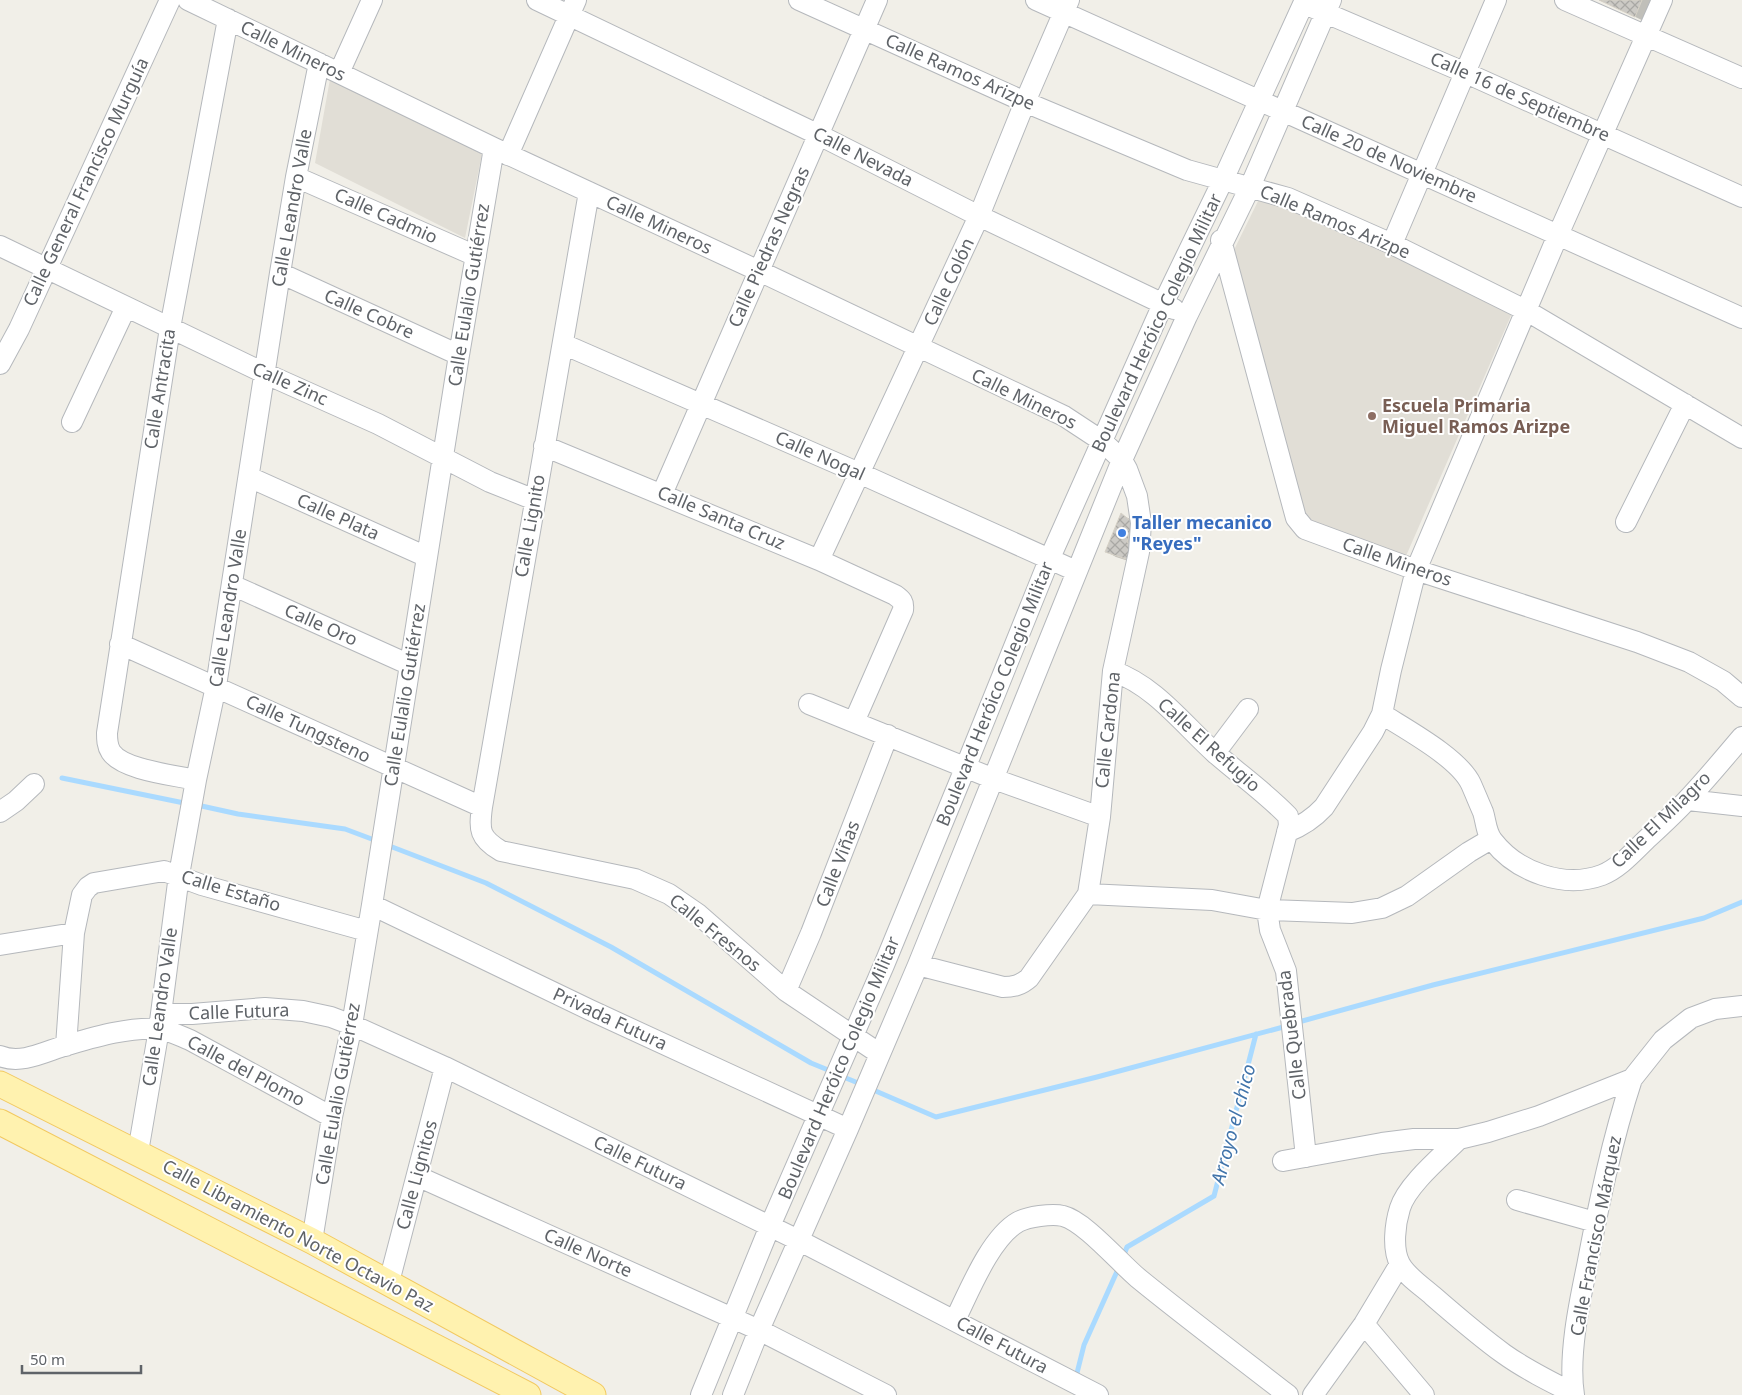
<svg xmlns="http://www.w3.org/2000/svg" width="1742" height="1395" font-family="'Noto Sans',sans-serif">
  <defs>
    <pattern id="building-cross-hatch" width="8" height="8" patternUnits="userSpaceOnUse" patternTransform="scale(1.25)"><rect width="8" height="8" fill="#cccac5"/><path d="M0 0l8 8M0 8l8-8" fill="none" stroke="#a9a8a4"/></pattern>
  </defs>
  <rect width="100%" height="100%" fill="#f1efe8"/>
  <path fill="#e1ded6" d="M330 79 482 154 465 238 315 163Z
    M1261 195 1513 311 1406 556 1306 521 1233 252Z"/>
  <path fill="#0003" d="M1600 0H1660L1650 24Z
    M1122 515 1130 519 1141 565 1116 557 1107 552Z"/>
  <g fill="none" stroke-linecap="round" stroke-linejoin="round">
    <path stroke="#aadaff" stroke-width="5" d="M62 778 189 804
      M197 805 238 814 345 829 377 841
      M387 845 486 883 611 947 811 1063 833 1072
      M1295 1023 1433 985 1704 918 1742 902
      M841 1076 863 1085
      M871 1089 936 1117 1097 1077 1287 1026
      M1123 1257 1127 1247 1214 1196 1256 1034
      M1076 1377 1084 1345 1119 1267"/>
  </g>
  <path fill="url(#building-cross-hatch)" stroke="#d6d1c6" d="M1599 0H1642L1635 17Z
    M1121 513 1134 524 1127 542 1137 549 1132 561 1105 552Z"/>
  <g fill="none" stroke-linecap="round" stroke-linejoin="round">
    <g stroke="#b5b8bc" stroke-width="22">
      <path id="minor" d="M188 0 494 148 759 271 1064 416 1102 441 1122 460 1127 469 1137 496 1141 523 1139 552 1113 671 1100 817 1088 894 1029 978C1021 985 1014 987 1003 987L918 965
        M537 0 819 135 979 216 1174 309
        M799 0 1025 102 1187 170 1288 198 1392 244 1527 311 1742 438
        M1036 0 1742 318
        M1565 0 1742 78
        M1314 8 1466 73 1742 197
        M339 73 372 0
        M508 155 576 0
        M296 177 476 256
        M589 192 482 807C479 830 479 838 501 851L635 879 669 894 698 914 786 991 880 1054
        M1221 240 1296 518 1305 529 1416 570 1637 642 1689 662 1723 681 1742 697
        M1392 244 1496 0
        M0 246 264 373 378 424 490 482 535 500
        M280 273 459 355
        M563 344 859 473 1076 571
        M0 364 19 329 170 0
        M72 422 126 307
        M544 446 819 560 895 595C902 600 904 602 903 610L854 722
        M249 477 427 557
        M662 494 877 0
        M1626 522 1685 404
        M819 560 979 216 1025 102 1069 0
        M232 585 410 665
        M120 644 482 807
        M1113 671C1155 686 1183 724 1215 753 1239 774 1266 793 1288 816L1289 825 1267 910 1270 930 1286 971 1306 1157
        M809 704 994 779 1100 817
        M1382 714C1407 730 1459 758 1471 784 1475 793 1479 803 1483 812 1486 821 1486 833 1493 841 1517 872 1564 889 1602 875 1620 868 1635 850 1649 837 1662 825 1675 813 1687 800 1706 780 1724 758 1742 737
        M1215 753 1248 709
        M196 780C174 775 123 770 111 752 107 746 107 739 107 733L170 328 228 19
        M1688 800 1742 806
        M0 812 16 801 34 784
        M1287 832C1302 826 1313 819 1324 807L1373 732 1382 714 1391 670 1416 570 1558 235 1662 0
        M1088 894 1212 900 1267 910 1352 913 1382 908 1407 896 1469 852 1491 839
        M372 905 590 1010 848 1129
        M0 945 74 933
        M786 991 811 933 888 735
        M161 1014H192L265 1008 303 1011 331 1017 352 1025 445 1067 798 1240 1098 1395
        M66 1046 74 933 82 895 88 887 94 883 164 871 202 885 367 931
        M0 1056C22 1065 46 1051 67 1045 95 1037 128 1027 158 1029 169 1030 180 1036 190 1040L332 1117
        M1459 1139C1442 1156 1407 1185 1400 1208 1395 1224 1392 1249 1400 1264 1407 1277 1422 1286 1433 1296 1456 1316 1479 1336 1504 1354 1525 1369 1549 1381 1573 1393
        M138 1152 159 1029 179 875 196 780 216 686 280 273 296 177 319 63
        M1283 1161 1382 1143 1414 1139H1459L1488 1132 1539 1116 1632 1079 1663 1040 1691 1018 1715 1009 1742 1006
        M417 1176 759 1330 886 1395
        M1517 1200 1595 1222
        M312 1241 332 1117 352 1025 372 905 459 355 494 148
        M389 1282 445 1067
        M955 1320C969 1292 990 1238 1018 1222 1027 1217 1052 1213 1063 1216 1084 1221 1119 1262 1138 1278 1187 1318 1238 1356 1288 1395
        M1364 1324 1424 1395
        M701 1395 770 1226 884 965 966 766 1049 560 1163 304 1223 180 1305 0
        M733 1395 759 1330 848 1129 918 965 1122 460 1187 316 1250 187 1331 0
        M1313 1395 1364 1324 1400 1264
        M1574 1395C1568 1357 1579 1304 1587 1266 1599 1203 1612 1140 1632 1079"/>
    </g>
    <g stroke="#f2c960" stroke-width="27">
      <path id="major" d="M0 1084 312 1241 593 1395
        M0 1122 528 1395"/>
    </g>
    <use href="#minor" stroke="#fff" stroke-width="20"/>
    <use href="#major" stroke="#fff2af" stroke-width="25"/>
  </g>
  <circle fill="#8d6e63" stroke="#fff" stroke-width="2" cx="1372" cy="416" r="5"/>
  <circle fill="#3f7fe0" stroke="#fff" stroke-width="2" cx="1122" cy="533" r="5"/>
  <g text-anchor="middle" stroke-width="4" stroke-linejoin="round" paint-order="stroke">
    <g font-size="18" fill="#5f6368" stroke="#fff">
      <text transform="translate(293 51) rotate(26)" y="6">Calle Mineros</text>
      <text transform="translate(960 72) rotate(24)" y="6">Calle Ramos Arizpe</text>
      <text transform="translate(1520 97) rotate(24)" y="6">Calle 16 de Septiembre</text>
      <text transform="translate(863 157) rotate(27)" y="6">Calle Nevada</text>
      <text transform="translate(1389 159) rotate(24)" y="6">Calle 20 de Noviembre</text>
      <text transform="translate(86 182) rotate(-65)" y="6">Calle General Francisco Murguía</text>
      <text transform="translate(292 208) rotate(-80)" y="6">Calle Leandro Valle</text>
      <text transform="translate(386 216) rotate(24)" y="6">Calle Cadmio</text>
      <text transform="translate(1335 222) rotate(23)" y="6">Calle Ramos Arizpe</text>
      <text transform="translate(659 225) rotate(25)" y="6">Calle Mineros</text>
      <text transform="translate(769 247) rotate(-66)" y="6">Calle Piedras Negras</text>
      <text transform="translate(949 282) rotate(-65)" y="6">Calle Colón</text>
      <text transform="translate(469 295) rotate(-81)" y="6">Calle Eulalio Gutiérrez</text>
      <text transform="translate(369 314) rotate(24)" y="6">Calle Cobre</text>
      <text transform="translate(1157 323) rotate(-65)" y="6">Boulevard Heróico Colegio Militar</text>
      <text transform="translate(290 384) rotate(24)" y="6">Calle Zinc</text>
      <text transform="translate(160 389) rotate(-81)" y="6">Calle Antracita</text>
      <text transform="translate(1024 399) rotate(26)" y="6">Calle Mineros</text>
      <text transform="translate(820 456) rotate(24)" y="6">Calle Nogal</text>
      <text transform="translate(338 517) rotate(24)" y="6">Calle Plata</text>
      <text transform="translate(721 518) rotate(23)" y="6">Calle Santa Cruz</text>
      <text transform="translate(530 526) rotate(-80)" y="6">Calle Lignito</text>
      <text transform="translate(1397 562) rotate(19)" y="6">Calle Mineros</text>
      <text transform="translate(228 608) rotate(-81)" y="6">Calle Leandro Valle</text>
      <text transform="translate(321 625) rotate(24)" y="6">Calle Oro</text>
      <text transform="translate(995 694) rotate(-68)" y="6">Boulevard Heróico Colegio Militar</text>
      <text transform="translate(405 695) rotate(-81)" y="6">Calle Eulalio Gutiérrez</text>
      <text transform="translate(308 729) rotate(25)" y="6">Calle Tungsteno</text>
      <text transform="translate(1108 730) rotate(-84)" y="6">Calle Cardona</text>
      <text transform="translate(1209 745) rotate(42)" y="6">Calle El Refugio</text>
      <text transform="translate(1661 820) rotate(-44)" y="6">Calle El Milagro</text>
      <text transform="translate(838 864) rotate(-69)" y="6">Calle Viñas</text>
      <text transform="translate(231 891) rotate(17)" y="6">Calle Estaño</text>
      <text transform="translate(715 933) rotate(39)" y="6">Calle Fresnos</text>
      <text transform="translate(160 1007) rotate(-82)" y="6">Calle Leandro Valle</text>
      <text transform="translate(239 1012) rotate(-2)" y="6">Calle Futura</text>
      <text transform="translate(610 1019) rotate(25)" y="6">Privada Futura</text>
      <text transform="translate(1292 1035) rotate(-97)" y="6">Calle Quebrada</text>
      <text transform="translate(839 1068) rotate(-67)" y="6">Boulevard Heróico Colegio Militar</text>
      <text transform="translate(246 1071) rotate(28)" y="6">Calle del Plomo</text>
      <text transform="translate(338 1094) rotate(-80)" y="6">Calle Eulalio Gutiérrez</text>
      <text transform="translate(640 1163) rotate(26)" y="6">Calle Futura</text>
      <text transform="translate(417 1175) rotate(-75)" y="6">Calle Lignitos</text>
      <text transform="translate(298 1236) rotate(28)" y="6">Calle Libramiento Norte Octavio Paz</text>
      <text transform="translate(1596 1236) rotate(-79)" y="6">Calle Francisco Márquez</text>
      <text transform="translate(588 1253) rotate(24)" y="6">Calle Norte</text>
      <text transform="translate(1002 1345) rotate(28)" y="6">Calle Futura</text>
    </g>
    <g font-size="18" font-weight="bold" fill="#785e54" stroke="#fff" text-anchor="start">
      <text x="1382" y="412">Escuela Primaria<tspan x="1382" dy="21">Miguel Ramos Arizpe</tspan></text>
    </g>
    <g font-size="18" font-weight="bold" fill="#366cbe" stroke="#fff" text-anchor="start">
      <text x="1132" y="529">Taller mecanico<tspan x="1132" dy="21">"Reyes"</tspan></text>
    </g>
    <g font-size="19" font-style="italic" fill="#4174aa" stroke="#fff">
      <text transform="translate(1233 1124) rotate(-75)" y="7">Arroyo el chico</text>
    </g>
  </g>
  <path d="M22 1365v8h119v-8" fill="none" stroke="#5f6368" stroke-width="2.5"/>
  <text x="30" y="1365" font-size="15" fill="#5f6368" stroke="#ffffff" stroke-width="4" paint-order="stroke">50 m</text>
</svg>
